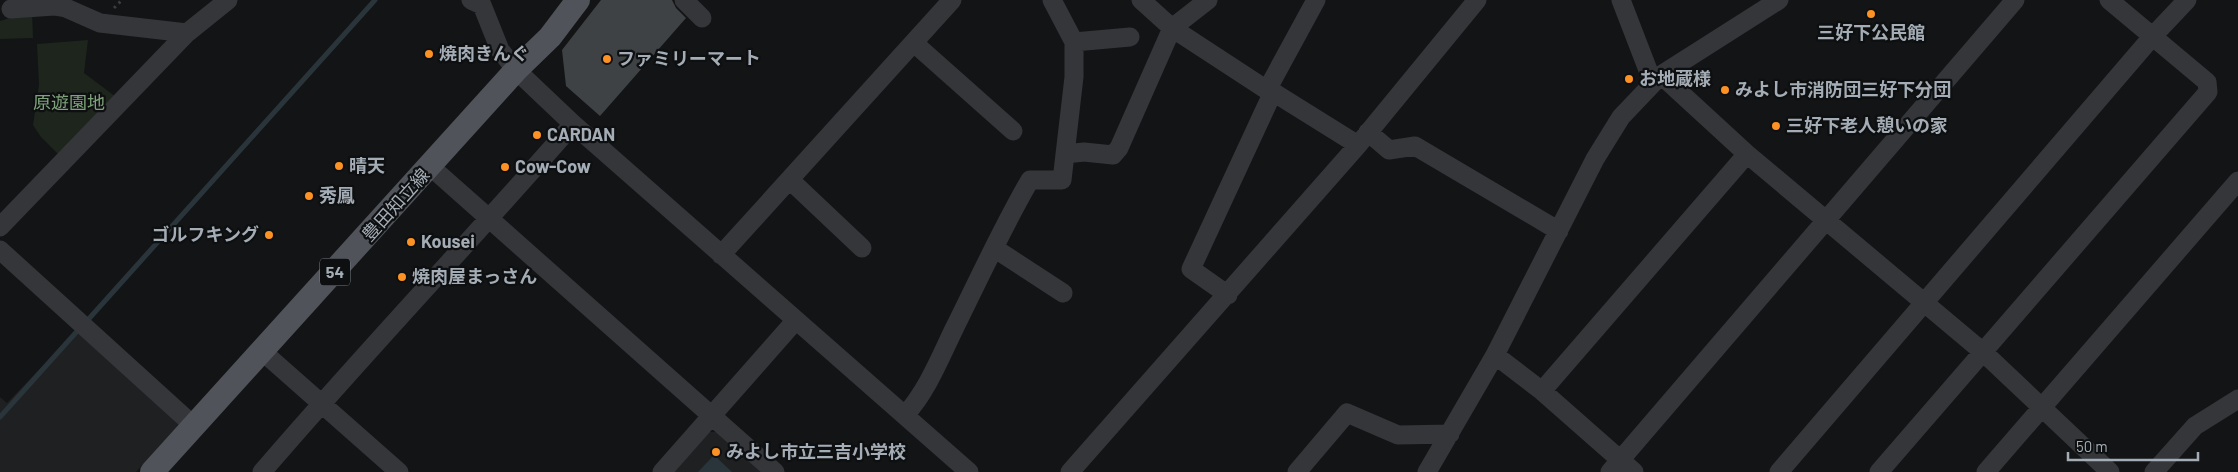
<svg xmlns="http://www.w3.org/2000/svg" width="2238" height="472" font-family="Barlow,'Noto Sans JP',sans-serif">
  <rect width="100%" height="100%" fill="#131415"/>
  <path fill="#1f2022" d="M78 329 179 425 136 472H0V397L7 403Z
    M709 432H718L764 472H674Z"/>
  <path fill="#1d251d" d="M32 11 33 38 0 39V21C12 18 20 12 32 11Z
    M88 40 84 73 116 97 62 158 41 137 33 125 39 85 37 44Z"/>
  <path fill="#29353a" d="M714 455 732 472H698Z"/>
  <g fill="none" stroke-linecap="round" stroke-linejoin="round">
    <path stroke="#29353a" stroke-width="5" d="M86 322 375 0
      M0 417 80 328"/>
  </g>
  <path fill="#3f4245" d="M601 0H672L676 8 686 18 600 116 566 86 562 50Z"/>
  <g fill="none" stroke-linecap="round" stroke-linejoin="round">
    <path stroke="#3a3d41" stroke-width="3" stroke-dasharray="2.5 4" stroke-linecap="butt" d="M114 8 122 0"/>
    <path stroke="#34363a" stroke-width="19" d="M471 0 482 5 500 50 516 70 573 124 969 472
      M684 0 702 18
      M1141 0 1172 28 1267 90 1273 92 1358 145
      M1621 0 1653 83
      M11 9 54 6 66 8 100 23 187 33
      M1074 42 1130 37
      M914 43 1013 131
      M1661 75 1747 154 1983 352 2110 472
      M1267 90 1316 0
      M1368 132 1389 150 1415 146 1559 231
      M1065 154 1084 152 1113 155 1119 148 1172 28 1208 0
      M431 167 775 472
      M790 180 862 248
      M0 227 187 33 228 0
      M994 248 1063 293
      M0 250 194 426
      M721 255 952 0
      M1228 295 1191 269 1273 92
      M263 352 399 472
      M1495 355 1542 391 1634 472
      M1542 391 1747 154
      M905 415C927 391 940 358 954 329 979 279 1002 228 1030 180H1062L1074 77V42L1052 0
      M262 472C363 354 471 241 573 124
      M662 472 796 320
      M1070 472 1358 145 1477 0
      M1297 472 1347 413 1398 435 1450 434
      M1427 472 1495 355 1595 159 1621 117 1661 75 1779 0
      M1610 472 2015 0
      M1779 472 2152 37 2187 0
      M1879 472 2208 92 2207 82 2109 0
      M1986 472 2238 181
      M2154 472 2195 426 2238 399"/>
    <path stroke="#50535a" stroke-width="24" d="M152 472 516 70 550 37 578 0"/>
  </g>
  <g fill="#fd9224" stroke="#0e0f10" stroke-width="2">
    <circle cx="1871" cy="14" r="5"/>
    <circle cx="429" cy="54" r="5"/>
    <circle cx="607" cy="59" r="5"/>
    <circle cx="1629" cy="79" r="5"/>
    <circle cx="1725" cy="90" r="5"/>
    <circle cx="1776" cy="126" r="5"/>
    <circle cx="537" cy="135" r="5"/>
    <circle cx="339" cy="166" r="5"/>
    <circle cx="505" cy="167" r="5"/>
    <circle cx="309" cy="196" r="5"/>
    <circle cx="269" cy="235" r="5"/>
    <circle cx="411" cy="242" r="5"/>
    <circle cx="402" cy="277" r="5"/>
    <circle cx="716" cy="452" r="5"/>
  </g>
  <g text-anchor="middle" stroke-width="4.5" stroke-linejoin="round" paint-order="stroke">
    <rect fill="#0e0f10" stroke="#777e84" stroke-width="1" x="320" y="258.5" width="30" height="27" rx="4"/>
    <g font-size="16" font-weight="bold" fill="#a4adb6">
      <text x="335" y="278">54</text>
    </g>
    <g font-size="18" font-weight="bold" fill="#a4adb6" stroke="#0e0f10" text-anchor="start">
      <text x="1871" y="39" text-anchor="middle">三好下公民館</text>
      <text x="439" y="60">焼肉きんぐ</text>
      <text x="617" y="65">ファミリーマート</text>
      <text x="1639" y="85">お地蔵様</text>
      <text x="1735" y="96">みよし市消防団三好下分団</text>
      <text x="1786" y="132">三好下老人憩いの家</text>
      <text x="547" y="141">CARDAN</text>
      <text x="349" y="172">晴天</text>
      <text x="515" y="173">Cow-Cow</text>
      <text x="319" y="202">秀鳳</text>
      <text x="259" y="241" text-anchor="end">ゴルフキング</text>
      <text x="421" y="248">Kousei</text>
      <text x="412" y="283">焼肉屋まっさん</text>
      <text x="726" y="458">みよし市立三吉小学校</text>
    </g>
    <g font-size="18" fill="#7ea37a" stroke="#0e0f10">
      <text x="69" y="109">原遊園地</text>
    </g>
    <g font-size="18" fill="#a4adb6" stroke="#0e0f10">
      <text transform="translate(396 205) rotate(-48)" y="6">豊田知立線</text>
    </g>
  </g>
  <path d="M2068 452v8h130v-8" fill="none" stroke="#a4adb6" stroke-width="2.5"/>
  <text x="2076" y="452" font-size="15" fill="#a4adb6" stroke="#0e0f10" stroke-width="4" paint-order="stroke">50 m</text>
</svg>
